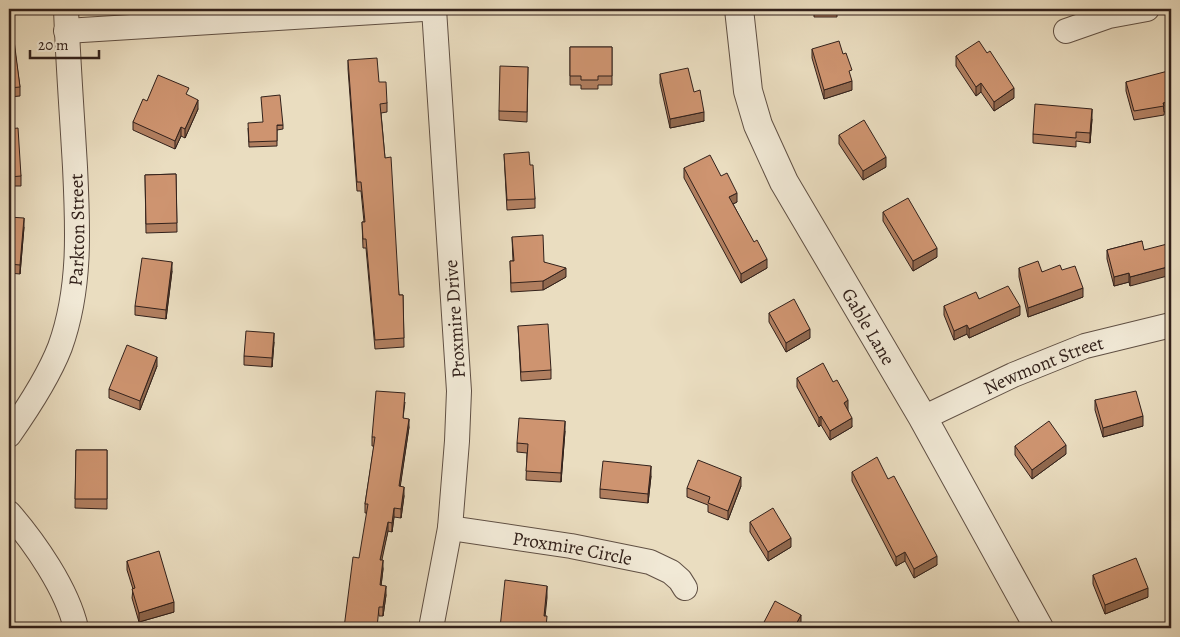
<svg xmlns="http://www.w3.org/2000/svg" width="1180" height="637" font-family="Alegreya,serif">
  <rect width="100%" height="100%" fill="#eaddc0"/>
  <filter id="stains"><feTurbulence type="fractalNoise" baseFrequency=".004" numOctaves="4"/><feColorMatrix values="0 0 0 0 .2 0 0 0 0 .09 0 0 0 0 .02 0 0 0 .5 -.17"/></filter>
  <radialGradient id="worn" r=".72"><stop offset=".6" stop-color="#630" stop-opacity="0"/><stop offset="1" stop-color="#630" stop-opacity=".3"/></radialGradient>
  <g fill="none" stroke-linecap="round" stroke-linejoin="round">
    <g stroke="#605044" stroke-width="26">
      <g id="minor">
        <path d="M66 31 423 9"/>
        <path d="M1066 31 1109 16 1147 9"/>
        <path id="s1" d="M923 418 1013 375 1085 346 1171 325"/>
        <path id="s2" d="M9 435C28 408 48 378 60 347 81 289 78 228 75 167 72 114 68 62 66 9"/>
        <path d="M9 513C35 543 67 589 76 628"/>
        <path id="s3" d="M450 528 571 546 650 562 671 572 680 580 685 588"/>
        <path d="M431 628 450 528 457 441 459 391 434 9"/>
      </g>
    </g>
    <g stroke="#605044" stroke-width="30">
      <g id="tertiary">
        <path id="s4" d="M739 9 748 91 758 125 784 182 923 418 1039 628"/>
      </g>
    </g>
    <use href="#minor" stroke="#f1e9d6" stroke-width="24"/>
    <use href="#tertiary" stroke="#f1e9d6" stroke-width="28"/>
  </g>
  <path fill="#b17f60" stroke="#32211b" d="M9 9 20 87V96L9 97Z
    M814 9H837V17H814Z
    M570 47H612V85H598V89H581V85H570Z
    M812 49 852 90 824 99 812 58Z
    M956 56 1014 98 994 111 981 92 976 96 956 66Z
    M348 60 379 82 387 103V112L381 113 385 158 399 295H403L404 347 375 349 366 248H363L362 222H364L361 191H357L348 69Z
    M528 67 527 122 499 120V111Z
    M660 74 694 92 704 121 670 128 660 83Z
    M1169 74 1164 115 1134 120 1126 91V82Z
    M189 96 198 109 185 138 181 136 175 149 133 130V122L147 101Z
    M1092 119 1090 143 1076 141V147L1033 143V134Z
    M283 125V129L277 130V146L249 147 248 128Z
    M9 129 21 176V186H9Z
    M839 135 886 167 863 180 839 144Z
    M504 154 530 165 535 199V208L507 210Z
    M684 168 721 176 737 202 733 204 767 268 741 283 684 178Z
    M176 174 177 232 146 233 145 175Z
    M883 212 937 257 913 271 883 221Z
    M9 217 24 227 20 274 9 273Z
    M512 237 544 262 566 277 543 290 511 292 510 261H513Z
    M1142 241 1130 286 1129 282 1114 286 1107 259V250Z
    M1019 268 1042 272 1062 270 1083 297 1028 317 1019 277Z
    M172 271 166 319 135 315V306Z
    M979 299 1020 315 969 338 967 334 954 340 944 315V306Z
    M769 313 810 338 786 352 769 322Z
    M518 326 551 370V379L521 381Z
    M274 342 272 367 244 365V356Z
    M157 366 140 410 109 398V389Z
    M797 378 848 410 852 427 830 440 821 425 819 427 797 387Z
    M1095 400 1143 426 1103 437 1095 410Z
    M405 402 403 418 409 427 400 486 404 496 401 518 394 517 392 532 388 531 381 560 383 569 381 586 386 595 383 616H379L367 513H365V504L374 446H372V437Z
    M565 431 561 482 526 480 527 453 517 452V443Z
    M1015 446 1066 454 1032 479 1015 455Z
    M76 450H107V509L75 508Z
    M852 472 888 479 937 565 914 578 905 561 896 566 852 481Z
    M651 476 648 503 600 498V489Z
    M741 486 728 520 708 512V505L687 497V488Z
    M750 522 791 547 768 561 750 532Z
    M127 561 174 612 139 622 132 598 133 589 127 570Z
    M1093 575 1148 597 1105 614 1093 584Z"/>
  <path fill="#90684e" stroke="#32211b" d="M852 81V90L824 99V90Z
    M981 83V92L976 96V87Z
    M1014 88V98L994 111V102Z
    M198 100V109L185 138V129Z
    M1171 101V110L1164 112 1163 103Z
    M1092 109V119L1090 143V133Z
    M704 112V121L670 128V119Z
    M181 127V136L175 149V141Z
    M886 157V167L863 180V171Z
    M737 193V202L729 206V197Z
    M24 218V227L20 274V265Z
    M937 248V257L913 271V261Z
    M767 259V268L741 283V274Z
    M172 262V271L166 319V310Z
    M1171 266V275L1130 286V277Z
    M566 268V277L543 290V281Z
    M1129 273V282L1114 286V277Z
    M1083 288V297L1028 317V308Z
    M1020 306V315L969 338V329Z
    M967 325V334L954 340V331Z
    M810 329V338L786 352V343Z
    M274 333V342L272 367V358Z
    M157 357V366L140 410V401Z
    M848 400V410L844 412V403Z
    M821 416V425L819 427V418Z
    M1143 416V426L1103 437V428Z
    M852 418V427L830 440V431Z
    M409 419V427L399 495V486Z
    M565 421V431L561 482V473Z
    M1066 445V454L1032 479V470Z
    M651 466V476L648 503V494Z
    M741 477V486L728 520V511Z
    M404 487V496L401 518V509Z
    M394 508V517L392 532V523Z
    M388 522V531L380 569V560Z
    M791 538V547L768 561V552Z
    M905 552V561L896 566V557Z
    M937 556V565L914 578V569Z
    M383 560V569L380 594V585Z
    M386 586V595L383 616V607Z
    M547 586V598L544 627V616Z
    M1148 588V597L1105 614V605Z
    M174 602V612L139 622V613Z
    M801 615V624L799 628H794Z"/>
  <path fill="#ce9470" stroke="#32211b" d="M9 9H10L20 87 9 88Z
    M839 41 843 54 846 53 852 70 849 71 852 81 824 90 812 49Z
    M979 41 987 53 990 51 1014 88 994 102 981 83 976 87 956 56Z
    M570 47H612V76H598V80H581V76H570Z
    M377 58 379 82H386L387 103 380 104 385 158 391 157 399 295H403L404 338 375 340 366 239H363L362 222H365L361 182H357L348 60Z
    M500 66 528 67 527 112 499 111Z
    M688 68 694 92 700 90 704 112 670 119 660 74Z
    M1168 71 1169 74 1171 73V101L1163 103 1164 106 1134 111 1126 82Z
    M158 75 189 88 186 94 198 100 185 129 181 127 175 141 133 122 143 99 147 101Z
    M280 95 283 125H277V141L249 142 248 123 263 122 261 97Z
    M1035 104 1092 109 1090 133 1076 132V138L1033 134Z
    M864 120 886 157 863 171 839 135Z
    M18 128 21 176 9 177V129Z
    M529 152 530 165H533L535 199 507 200 504 154Z
    M710 155 721 176 727 173 737 193 729 197 754 242 757 240 767 259 741 274 684 168Z
    M176 174 177 223 146 224 145 175Z
    M908 198 937 248 913 261 883 212Z
    M9 217 24 218 20 265 9 264Z
    M543 235 544 262 566 268 543 281 511 283 510 261H514L512 237Z
    M1142 241 1144 250 1171 243V266L1130 277 1129 273 1114 277 1107 250Z
    M142 258 172 262 166 310 135 306Z
    M1038 261 1042 272 1060 265 1062 270 1075 266 1083 288 1028 308 1019 268Z
    M1008 286 1020 306 969 329 967 325 954 331 944 306 976 292 979 299Z
    M794 299 810 329 786 343 769 313Z
    M548 324 551 370 521 372 518 326Z
    M246 331 274 333 272 358 244 356Z
    M127 345 157 357 140 401 109 389Z
    M823 363 833 382 837 380 848 400 844 403 852 418 830 431 821 416 819 418 797 378Z
    M376 391 405 393 403 418 409 419 399 486 404 487 401 509 394 508 392 523 388 522 380 560H383L380 585 386 586 383 607H379L377 628H344L353 557 359 558 368 504H365L375 437H372Z
    M1136 391 1143 416 1103 428 1095 400Z
    M519 418 565 421 561 473 526 471 528 444 517 443Z
    M1049 421 1066 445 1032 470 1015 446Z
    M76 450H107V499H75Z
    M877 457 888 479 894 476 937 556 914 569 905 552 896 557 852 472Z
    M698 460 741 477 728 511 708 503 710 497 687 488Z
    M603 461 651 466 648 494 600 489Z
    M773 508 791 538 768 552 750 522Z
    M159 551 174 602 139 613 132 589 135 588 127 561Z
    M1136 558 1148 588 1105 605 1093 575Z
    M505 580 547 586 544 616H547L546 628H500Z
    M775 601 801 615 794 628H761Z
    M597 625 614 627 615 628H593Z"/>
  <g text-anchor="middle" stroke-width="4" stroke-linejoin="round" paint-order="stroke">
    <g font-size="19" fill="#32211b" stroke="#f1e9d6">
      <text dy="7" stroke="none"><textPath href="#s2" startOffset="221">Parkton Street</textPath></text>
      <text transform="translate(454 319) rotate(-94)" y="7">Proxmire Drive</text>
      <text dy="7" stroke="none"><textPath href="#s4" startOffset="348">Gable Lane</textPath></text>
      <text dy="7" stroke="none"><textPath href="#s1" startOffset="132">Newmont Street</textPath></text>
      <text dy="7" stroke="none"><textPath href="#s3" startOffset="124">Proxmire Circle</textPath></text>
    </g>
  </g>
  <rect width="1180" height="637" fill="none" stroke="#eaddc0" stroke-width="30"/>
  <rect x="10" y="10" width="1160" height="617" fill="none" stroke="#32211b" stroke-width="2.5"/>
  <rect x="15" y="15" width="1150" height="607" fill="none" stroke="#32211b"/>
  <path d="M30 50v8h69v-8" fill="none" stroke="#32211b" stroke-width="2.5"/>
  <text x="38" y="50" font-size="15" fill="#32211b" stroke="#f1e9d6" stroke-width="4" paint-order="stroke">20 m</text>
  <rect width="100%" height="100%" filter="url(#stains)"/>
  <rect width="100%" height="100%" fill="url(#worn)"/>
</svg>
